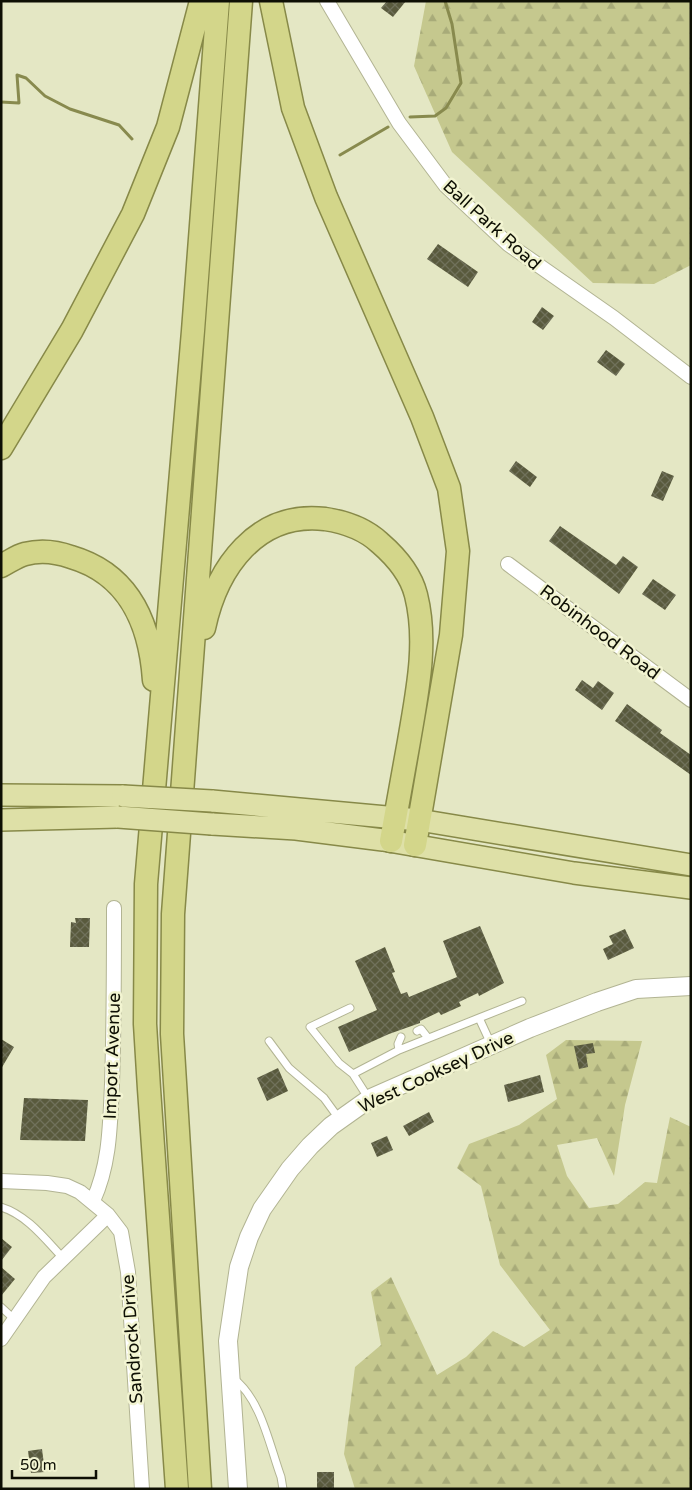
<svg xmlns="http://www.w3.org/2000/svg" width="692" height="1490" font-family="'Varela Round',sans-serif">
  <defs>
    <pattern id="forest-firs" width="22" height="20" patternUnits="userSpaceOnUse" patternTransform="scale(1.25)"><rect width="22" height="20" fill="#c5c88e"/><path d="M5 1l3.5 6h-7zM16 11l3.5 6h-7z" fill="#a8ab79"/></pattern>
    <pattern id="building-cross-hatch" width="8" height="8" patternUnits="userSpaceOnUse" patternTransform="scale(1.25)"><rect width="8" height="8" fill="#595a3d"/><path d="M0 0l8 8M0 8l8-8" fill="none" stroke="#70715b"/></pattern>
  </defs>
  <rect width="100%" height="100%" fill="#e4e7c4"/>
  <path fill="url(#forest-firs)" d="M426 1H691V265L654 284 593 283 452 152 414 66Z
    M566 1040 642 1041 625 1105 614 1176 597 1138 557 1145 567 1176 589 1208 618 1204 645 1182 657 1183 670 1117 691 1127V1489H355L344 1454 355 1367 381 1345 371 1292 391 1277 437 1375 466 1357 493 1331 524 1347 550 1330 500 1265 481 1186 457 1168 469 1144 519 1125 557 1099 546 1055Z"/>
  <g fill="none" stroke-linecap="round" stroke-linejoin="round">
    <path stroke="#888a4e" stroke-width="3" d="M1 102 19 103 17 75 26 78 45 96 70 109 119 125 132 139
      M410 117 435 116 446 108 461 83 452 24 445 1
      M340 155 388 127"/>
  </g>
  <path fill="url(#building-cross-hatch)" d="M387 1H406L393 17 381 8Z
    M438 244 478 272 468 287 427 259Z
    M542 307 554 316 543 330 532 322Z
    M606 350 625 364 616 376 597 362Z
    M516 461 537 477 530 487 509 471Z
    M662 471 674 476 663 501 651 496Z
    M560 526 616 565 623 556 638 567 619 594 549 541Z
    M653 579 676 595 665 610 642 594Z
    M582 680 593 688 598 681 614 693 602 710 575 690Z
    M627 704 662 730 660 733 691 755V775L615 721Z
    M75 918H90L89 947H70L71 922 76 923Z
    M480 926 504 983 479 996 478 993 459 1002 461 1006 441 1015 439 1012 420 1021V1023L389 1034 349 1052 338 1027 377 1010 355 961 385 947 395 972 392 973 401 994 407 992 409 997 457 977 443 941Z
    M625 929 634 948 608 960 603 949 613 944 609 936Z
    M1 1039 14 1047 1 1069Z
    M593 1043 595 1053 586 1054 588 1067 579 1069 574 1046Z
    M278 1068 288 1091 267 1101 257 1078Z
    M540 1075 544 1092 508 1102 504 1085Z
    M24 1098 88 1100 85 1141 20 1140Z
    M429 1112 434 1122 409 1136 403 1126Z
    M387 1136 393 1150 377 1157 371 1143Z
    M1 1238 12 1247 1 1261Z
    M1 1267 15 1279 1 1296Z
    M42 1449 45 1472 31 1473 28 1451Z
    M317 1472H334V1489H317Z"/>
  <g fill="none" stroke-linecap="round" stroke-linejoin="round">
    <g stroke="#b2b493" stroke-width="9">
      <path id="service" d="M350 1008 310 1027 339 1063 353 1074
        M479 1018 522 1001
        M417 1031 421 1029 428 1038
        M269 1041 289 1068 324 1098 340 1120
        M399 1050 398 1044 401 1037
        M369 1099 353 1074 399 1050 479 1018 491 1044
        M1 1207C27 1215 45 1239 63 1258
        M1 1307 14 1319
        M233 1378C261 1399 269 1444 281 1477L283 1489"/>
    </g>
    <g stroke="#b2b493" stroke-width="16">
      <path id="minor" d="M327 1 399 123 446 186 508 244 614 318 691 377
        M508 564 691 700
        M1 1181 47 1183 67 1186 80 1192 108 1215 121 1232 128 1272 142 1489
        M93 1201C110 1164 110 1125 112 1084 114 1026 114 967 114 908
        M1 1339 44 1277 108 1215"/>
    </g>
    <g stroke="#b2b493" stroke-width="20">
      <path id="tertiary" d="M238 1489 228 1341 239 1267 249 1237 262 1209 290 1169 310 1146 331 1126 369 1099 530 1028 597 1002 636 989 691 986"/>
    </g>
    <g stroke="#878948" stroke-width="24">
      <path id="primary" d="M1 795 123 796
        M212 801 419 820 691 865
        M1 820 118 817
        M212 824 296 829 383 840 574 873 691 888"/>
    </g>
    <g stroke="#878948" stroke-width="25">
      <path id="trunk" d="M271 1 293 108 326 197 422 417 449 488 458 551 451 635 415 845
        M1 448 72 330 133 214 168 127 201 1
        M1 566C9 562 17 556 25 554 40 550 57 552 71 557 129 574 150 623 154 680
        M204 628C217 567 257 511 325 519 345 522 365 529 380 543 395 556 411 575 416 595 428 643 417 693 409 741 403 774 397 808 391 841
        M177 1489 149 1089 145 1024 146 884 193 331 218 1
        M200 1489 172 1034 173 914 241 1"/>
    </g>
    <use href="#service" stroke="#fff" stroke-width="7"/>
    <use href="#minor" stroke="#fff" stroke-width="14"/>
    <use href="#tertiary" stroke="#fff" stroke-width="18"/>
    <use href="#primary" stroke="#dee0a7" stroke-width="21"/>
    <use href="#trunk" stroke="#d3d68a" stroke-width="22"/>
    <g stroke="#878948" stroke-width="24" stroke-linecap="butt">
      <path id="primary-bridge" d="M123 796 212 801
        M118 817 212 824"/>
    </g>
    <use href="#primary-bridge" stroke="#dee0a7" stroke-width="21"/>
  </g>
  <g text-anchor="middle" stroke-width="5" stroke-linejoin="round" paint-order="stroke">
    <g font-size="18" fill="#0e0f04" stroke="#f2f4d1">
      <text transform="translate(492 225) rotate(42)" y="6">Ball Park Road</text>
      <text transform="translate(600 632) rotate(37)" y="6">Robinhood Road</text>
      <text transform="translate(112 1056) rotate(-88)" y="6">Import Avenue</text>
      <text transform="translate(436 1072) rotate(-25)" y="6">West Cooksey Drive</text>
      <text transform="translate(132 1339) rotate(-94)" y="6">Sandrock Drive</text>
    </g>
  </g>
  <rect width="692" height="1490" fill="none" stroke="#0e0f04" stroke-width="5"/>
  <path d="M12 1470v8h84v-8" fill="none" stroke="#0e0f04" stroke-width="2.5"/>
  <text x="20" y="1470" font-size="15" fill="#0e0f04" stroke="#f2f4d1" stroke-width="4" paint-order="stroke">50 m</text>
</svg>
